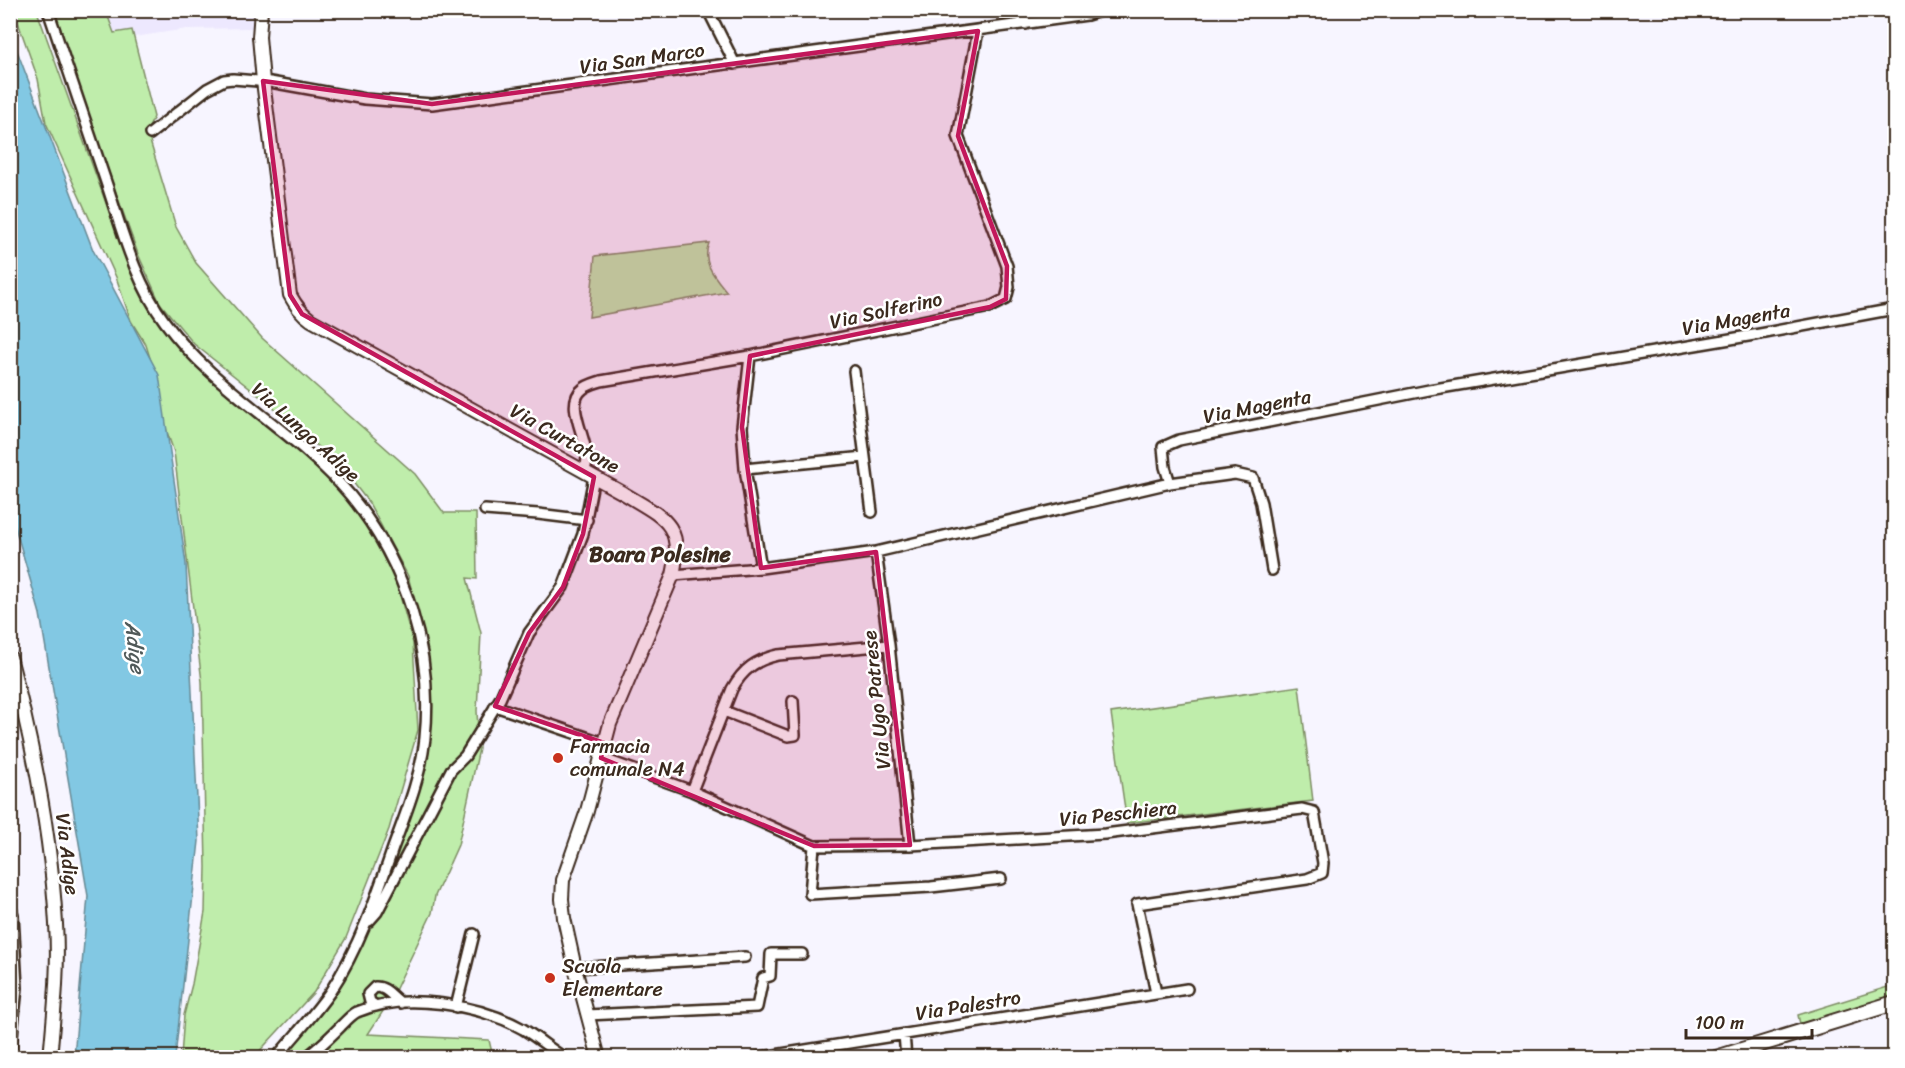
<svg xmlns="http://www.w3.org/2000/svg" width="1905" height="1068" font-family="Sriracha,sans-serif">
  <rect width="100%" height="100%" fill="#f7f5ff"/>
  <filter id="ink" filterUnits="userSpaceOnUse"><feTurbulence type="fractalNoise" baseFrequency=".0167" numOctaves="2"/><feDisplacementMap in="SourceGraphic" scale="12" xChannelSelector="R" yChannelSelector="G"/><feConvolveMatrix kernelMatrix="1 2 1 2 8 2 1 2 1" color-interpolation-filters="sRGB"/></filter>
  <g filter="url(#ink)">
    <path fill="#ede8fe" d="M106 11H255L253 28 187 29 134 37 132 30 114 33Z"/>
    <path fill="#bfedab" stroke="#7d8c64" stroke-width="1.5" d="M14 11H37L126 259 150 310 185 353 255 409 333 477 358 510 396 581 413 643 418 730 389 829 346 938 314 992 254 1057H181L184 1015 192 984 205 912 206 867 202 682 174 452 167 432 155 374 146 345 131 321 116 277 46 123 38 79Z
      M51 11H106L114 33 132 30 154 117 147 131 176 227 196 263 262 338 415 474 444 513H476L477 579 467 578 481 633 477 711 479 749 458 845 435 896 432 913 391 999 368 1034 489 1040 493 1057H271L325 999 357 944 401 833 430 731 425 641 408 576 369 503 342 468 263 399 194 344 160 303 138 254Z
      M709 243C701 263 715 277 727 292L589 317 595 256Z
      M1299 686 1313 801 1127 823 1111 713Z
      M1894 985V995L1800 1024 1798 1015Z"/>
    <path fill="#82c8e3" stroke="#668994" stroke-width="1.5" d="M11 35 93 250 159 375 186 564 199 841 175 1057H74L88 896 40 614 11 513Z"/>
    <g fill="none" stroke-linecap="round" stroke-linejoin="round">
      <g stroke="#3b2a1e" stroke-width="14">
        <path id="street" d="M48 10C68 70 88 129 108 188 123 234 136 283 165 322 215 391 295 430 350 495 405 562 434 652 425 738 421 776 406 813 393 848 376 898 359 948 330 992 314 1015 294 1036 276 1058
          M708 10 735 64
          M1018 10 1026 24
          M150 134 207 89 224 80 233 79 270 82 365 99 432 104 1087 15 1103 10
          M750 356 742 427 745 469 761 568
          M854 371 872 512
          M745 469 864 457
          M584 471C597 449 560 406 583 389 587 385 595 383 601 381L750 356 990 307 1006 299 1009 287 1007 266 958 136 978 31
          M1170 483 1235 474 1253 478 1261 503 1272 570
          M485 510 538 514 587 520
          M876 552 889 645 910 845
          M673 575 761 568 876 552 1170 483 1165 467 1163 447 1179 440 1429 390 1760 334 1894 309
          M495 706 604 743
          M724 711 788 736 795 735 793 701
          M601 758 692 791 814 846 910 845 1105 834 1302 809 1314 812 1323 863 1322 873 1307 879 1137 904 1156 993
          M692 791 732 689C743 669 756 660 778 655L889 645
          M814 846 810 894 931 887 1001 879
          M10 905 13 915 17 988 10 1054
          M369 921 377 912 451 770 465 756 500 699 529 633 563 587 583 534 594 477
          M575 968 745 957
          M376 1006 370 1002 368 994 375 987C386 986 392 997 401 1003
          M456 1007 474 934
          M587 1015 757 1007 763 978 770 976 771 954H802
          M904 1034 906 1058
          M305 1058C318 1049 329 1038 340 1027 345 1022 351 1015 357 1012 404 991 480 1005 523 1029 538 1038 550 1049 565 1058
          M755 1058 1187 989"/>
      </g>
      <g stroke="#3b2a1e" stroke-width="16">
        <path id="secondary" d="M261 10 259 37 263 81 290 295C296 306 301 313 311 320L623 493C662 517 685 523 673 575L610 724 587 811 563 880 562 899 564 918 575 968 599 1058
          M10 657C33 744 51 835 56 924 59 969 54 1013 50 1058"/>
      </g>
      <g stroke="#3b2a1e" stroke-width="18">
        <path id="primary" d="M1716 1058 1894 1003"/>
      </g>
      <use href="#street" stroke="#fff" stroke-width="9"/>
      <use href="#secondary" stroke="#fff" stroke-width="12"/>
      <use href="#primary" stroke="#fff" stroke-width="14"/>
    </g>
  </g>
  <path fill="#c2185b" fill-opacity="0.2" stroke="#c2185b" stroke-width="4.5" stroke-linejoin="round" d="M978 31 958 136 1007 266 1006 299 990 307 750 356 742 427 761 568 876 552 910 845 814 846 601 758 604 743 495 706 529 633 563 587 583 534 594 477 302 314 290 295 263 81 432 104Z"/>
  <g fill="#c8321e" stroke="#fff" stroke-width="2">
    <circle cx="558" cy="758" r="6"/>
    <circle cx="550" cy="978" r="6"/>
  </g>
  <g text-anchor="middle" stroke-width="5" stroke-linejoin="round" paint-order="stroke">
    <g font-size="20" fill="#3b2a1e" stroke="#fff">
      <text transform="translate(642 58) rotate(-8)" y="7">Via San Marco</text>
      <text transform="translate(886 310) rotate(-12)" y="7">Via Solferino</text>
      <text transform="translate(1736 319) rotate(-10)" y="7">Via Magenta</text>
      <text transform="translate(1257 406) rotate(-11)" y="7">Via Magenta</text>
      <text transform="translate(306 432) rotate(42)" y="7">Via Lungo Adige</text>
      <text transform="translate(565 438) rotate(29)" y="7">Via Curtatone</text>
      <text transform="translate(876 700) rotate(-96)" y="7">Via Ugo Patrese</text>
      <text transform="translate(1118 813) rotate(-6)" y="7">Via Peschiera</text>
      <text transform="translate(68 854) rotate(83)" y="7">Via Adige</text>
      <text transform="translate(968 1005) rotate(-9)" y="7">Via Palestro</text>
    </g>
    <g font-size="20" fill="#3b2a1e" stroke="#fff" text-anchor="start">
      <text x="570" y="753">Farmacia<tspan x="570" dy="23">comunale N4</tspan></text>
      <text x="562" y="973">Scuola<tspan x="562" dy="23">Elementare</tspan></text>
    </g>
    <g font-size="21" font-style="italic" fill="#505959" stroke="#fff">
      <text transform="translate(135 647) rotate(83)" y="7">Adige</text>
    </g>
    <g font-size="22" font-weight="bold" fill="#3b2a1e" stroke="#fff">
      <text x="660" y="562">Boara Polesine</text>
    </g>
  </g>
  <rect width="1905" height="1068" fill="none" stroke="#fff" stroke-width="36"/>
  <rect x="18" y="18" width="1869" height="1032" fill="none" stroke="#3b2a1e" stroke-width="2" filter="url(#ink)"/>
  <path d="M1686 1029v9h126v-9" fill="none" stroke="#3b2a1e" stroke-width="3"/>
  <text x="1695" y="1029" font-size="18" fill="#3b2a1e" stroke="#ffffff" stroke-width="4.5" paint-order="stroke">100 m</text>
</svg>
